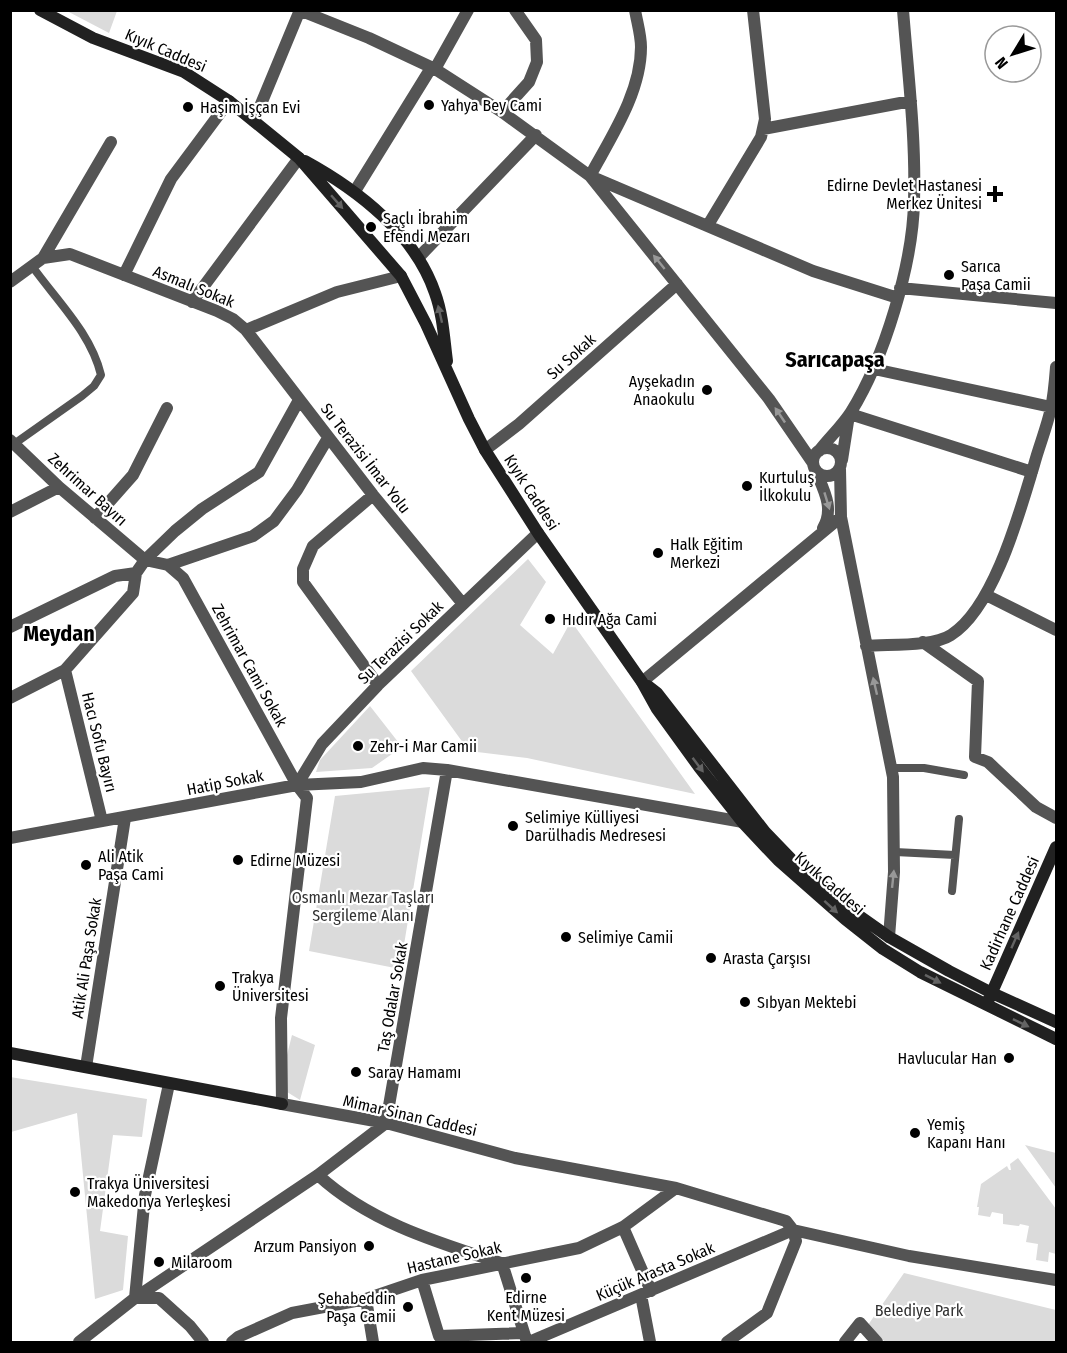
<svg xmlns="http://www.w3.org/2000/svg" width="1067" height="1353" font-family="'Fira Sans Condensed',sans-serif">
  <rect width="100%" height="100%" fill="#fff"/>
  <path fill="#dbdbdb" d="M67 11H117L109 33Z
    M528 559 546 582 520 625 553 654 571 621 695 794 527 758 469 751 411 671Z
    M370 706 402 747 372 768 316 772 320 760Z
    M430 787 400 969 309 951 335 796Z
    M292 1035 315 1045 300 1100 279 1087Z
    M10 1077 147 1099 142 1137 113 1135 100 1231 128 1236 123 1290 95 1299 77 1113 11 1132Z
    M1025 1145 1056 1153V1188Z
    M1018 1158 1056 1209V1254L1049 1252 1048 1262 1036 1260 1038 1244 1026 1242 1029 1226 1020 1224 1019 1226 1003 1224V1214L992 1212 990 1217 978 1215 979 1207H977L981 1184 1007 1166 1009 1170H1011L1010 1164Z
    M904 1273 1056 1310V1342H885L868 1325Z"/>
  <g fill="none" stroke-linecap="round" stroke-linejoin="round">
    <path stroke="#545454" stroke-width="8" d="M14 444 82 396 94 386 101 375C91 333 57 301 32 266
      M892 768H924L964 775
      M895 852 955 855
      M952 891 959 819"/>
    <path stroke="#545454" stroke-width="12" d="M299 10 369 38 435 69 502 112 590 176 813 271 898 298
      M635 10C637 22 641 35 641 47 641 93 611 137 590 176L769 399 813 463
      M435 69 468 10
      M502 112 529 82 537 62 536 40 515 10
      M254 121 300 10
      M763 129 911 101
      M355 191 431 68
      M708 225 761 137 765 119 753 10
      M419 257 536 135
      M43 258 111 142
      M124 275 171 179 229 101
      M10 282 43 258 70 254 217 311 233 319 246 330 373 495 463 604
      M900 288 1056 303
      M192 302 299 158
      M246 330 337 292 401 276
      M874 369 1051 407
      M850 414 1032 472
      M10 440 59 487 145 560 168 565 253 536 274 521 297 490 328 438
      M813 462a14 14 0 1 1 28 0a14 14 0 1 1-28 0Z
      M485 450 519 424 677 284
      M819 451C829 438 842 426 851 412 884 359 913 264 914 201 916 138 908 74 903 10
      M842 460 849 415
      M815 469C823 489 835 508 823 528
      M840 469 841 517 893 777 894 872 889 937
      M373 495 313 546 303 569V582L378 685
      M10 512 59 487
      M95 518 133 475 167 408
      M168 565 183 578 297 785 307 798 281 1018 282 1104 386 1123 515 1158 676 1188 786 1221 793 1230 796 1241 767 1313 727 1342
      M986 595 1056 630
      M10 627 115 576 136 573
      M923 642 978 681 975 757 988 762 1036 807 1056 818
      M866 646C888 644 933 647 951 635 994 608 1020 511 1034 465 1039 446 1047 427 1051 408 1054 394 1055 380 1056 367
      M65 670 102 821
      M642 682 841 517
      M10 698 65 670 133 593 136 573 145 560 175 531 202 509 259 472 299 400
      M297 785 322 744 378 685 538 533
      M10 838 297 785 361 782 423 768 447 770 743 822
      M86 1067 125 818
      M318 1175C369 1222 436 1242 501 1263
      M623 1227 651 1291
      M793 1230 909 1256 1056 1280
      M502 1263 526 1339
      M422 1280 439 1336 524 1333
      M641 1295 650 1342
      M135 1298 145 1195 169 1084
      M135 1298H159L190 1326 203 1342
      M366 1299 373 1342
      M79 1342 135 1298 318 1175 386 1123 447 770
      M232 1342 238 1337 292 1313 366 1299 422 1280 579 1248 623 1227 676 1188
      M529 1342 793 1230
      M845 1342 860 1323 877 1342"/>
    <path stroke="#212121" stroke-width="12" d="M40 10 93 38 184 72 229 101 299 158 401 276 426 324 469 419 485 450 538 533 642 682 657 709 699 767 744 824 778 860 845 919 883 949 920 972 1056 1039
      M305 161C358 190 415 234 435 293 443 315 444 338 447 361
      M648 686 657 693 765 832 791 859 855 913 889 937 949 971 992 993 1056 1022
      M989 999 1056 847
      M10 1053 282 1104"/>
  </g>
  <defs><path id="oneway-solid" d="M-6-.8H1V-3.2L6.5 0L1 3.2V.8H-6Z" transform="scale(1.5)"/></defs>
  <g fill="#646464">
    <use href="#oneway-solid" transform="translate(337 202) rotate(49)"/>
    <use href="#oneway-solid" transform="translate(440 314) rotate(-103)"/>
    <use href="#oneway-solid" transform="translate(698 765) rotate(53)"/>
    <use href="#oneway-solid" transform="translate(831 907) rotate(42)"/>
    <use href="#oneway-solid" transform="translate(1015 940) rotate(-66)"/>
    <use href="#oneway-solid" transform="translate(933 979) rotate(27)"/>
    <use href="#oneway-solid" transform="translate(1021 1023) rotate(26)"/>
  </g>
  <g fill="#989898">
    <use href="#oneway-solid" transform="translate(659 262) rotate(-129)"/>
    <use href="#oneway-solid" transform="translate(780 415) rotate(-124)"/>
    <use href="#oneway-solid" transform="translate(827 501) rotate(73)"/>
    <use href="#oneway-solid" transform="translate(875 686) rotate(-103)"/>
    <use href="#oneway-solid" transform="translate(893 879) rotate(-84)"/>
  </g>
  <g fill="#000" stroke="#fff" stroke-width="2">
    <circle cx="429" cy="105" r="6"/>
    <circle cx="188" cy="107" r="6"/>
    <path d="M992 185h6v6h6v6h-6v6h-6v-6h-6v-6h6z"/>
    <circle cx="371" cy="227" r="6"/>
    <circle cx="949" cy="275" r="6"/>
    <circle cx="707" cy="390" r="6"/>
    <circle cx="747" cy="486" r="6"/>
    <circle cx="658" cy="553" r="6"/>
    <circle cx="550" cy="619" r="6"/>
    <circle cx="358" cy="746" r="6"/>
    <circle cx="513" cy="826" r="6"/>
    <circle cx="238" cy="860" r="6"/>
    <circle cx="86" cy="865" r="6"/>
    <circle cx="566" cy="937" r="6"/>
    <circle cx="711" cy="958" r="6"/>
    <circle cx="220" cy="986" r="6"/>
    <circle cx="745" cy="1002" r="6"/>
    <circle cx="1009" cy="1058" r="6"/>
    <circle cx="356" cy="1072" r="6"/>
    <circle cx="915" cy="1133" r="6"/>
    <circle cx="75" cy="1192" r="6"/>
    <circle cx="369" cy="1246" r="6"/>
    <circle cx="159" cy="1262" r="6"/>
    <circle cx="526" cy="1278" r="6"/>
    <circle cx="408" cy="1307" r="6"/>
  </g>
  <g text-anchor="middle" stroke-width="4.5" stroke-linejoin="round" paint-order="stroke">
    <g font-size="16" fill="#000" stroke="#fff">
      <text transform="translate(166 50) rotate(23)" y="6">Kıyık Caddesi</text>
      <text transform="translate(194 286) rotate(22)" y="6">Asmalı Sokak</text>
      <text transform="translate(571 356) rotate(-42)" y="6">Su Sokak</text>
      <text transform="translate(366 458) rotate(52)" y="6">Su Terazisi İmar Yolu</text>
      <text transform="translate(88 489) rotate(42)" y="6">Zehrimar Bayırı</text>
      <text transform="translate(532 492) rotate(57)" y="6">Kıyık Caddesi</text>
      <text transform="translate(400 642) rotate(-44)" y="6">Su Terazisi Sokak</text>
      <text transform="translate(250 665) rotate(61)" y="6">Zehrimar Cami Sokak</text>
      <text transform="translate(100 742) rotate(76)" y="6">Hacı Sofu Bayırı</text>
      <text transform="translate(225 782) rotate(-11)" y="6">Hatip Sokak</text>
      <text transform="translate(830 883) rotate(41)" y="6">Kıyık Caddesi</text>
      <text transform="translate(1009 913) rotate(-66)" y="6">Kadirhane Caddesi</text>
      <text transform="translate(86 958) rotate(-81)" y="6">Atik Ali Paşa Sokak</text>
      <text transform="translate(392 997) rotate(-80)" y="6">Taş Odalar Sokak</text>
      <text transform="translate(410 1115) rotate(13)" y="6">Mimar Sinan Caddesi</text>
      <text transform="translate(454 1257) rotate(-13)" y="6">Hastane Sokak</text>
      <text transform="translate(655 1271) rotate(-23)" y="6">Küçük Arasta Sokak</text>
    </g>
    <g font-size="16" fill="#000" stroke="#fff" text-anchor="start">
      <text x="441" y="111">Yahya Bey Cami</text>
      <text x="200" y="113">Haşim İşçan Evi</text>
      <text x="982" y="191" text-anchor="end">Edirne Devlet Hastanesi<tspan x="982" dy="18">Merkez Ünitesi</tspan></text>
      <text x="383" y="224">Saçlı İbrahim<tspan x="383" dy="18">Efendi Mezarı</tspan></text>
      <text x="961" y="272">Sarıca<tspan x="961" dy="18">Paşa Camii</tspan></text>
      <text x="695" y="387" text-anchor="end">Ayşekadın<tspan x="695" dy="18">Anaokulu</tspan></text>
      <text x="759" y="483">Kurtuluş<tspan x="759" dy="18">İlkokulu</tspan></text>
      <text x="670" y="550">Halk Eğitim<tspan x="670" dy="18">Merkezi</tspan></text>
      <text x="562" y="625">Hıdır Ağa Cami</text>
      <text x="370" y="752">Zehr-i Mar Camii</text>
      <text x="525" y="823">Selimiye Külliyesi<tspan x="525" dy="18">Darülhadis Medresesi</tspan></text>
      <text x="98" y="862">Ali Atik<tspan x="98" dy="18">Paşa Cami</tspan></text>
      <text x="250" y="866">Edirne Müzesi</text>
      <text x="578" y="943">Selimiye Camii</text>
      <text x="723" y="964">Arasta Çarşısı</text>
      <text x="232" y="983">Trakya<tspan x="232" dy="18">Üniversitesi</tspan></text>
      <text x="757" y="1008">Sıbyan Mektebi</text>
      <text x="997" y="1064" text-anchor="end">Havlucular Han</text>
      <text x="368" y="1078">Saray Hamamı</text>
      <text x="927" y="1130">Yemiş<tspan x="927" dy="18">Kapanı Hanı</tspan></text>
      <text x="87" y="1189">Trakya Üniversitesi<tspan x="87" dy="18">Makedonya Yerleşkesi</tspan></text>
      <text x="357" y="1252" text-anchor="end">Arzum Pansiyon</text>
      <text x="171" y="1268">Milaroom</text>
      <text x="526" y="1303" text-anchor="middle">Edirne<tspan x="526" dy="18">Kent Müzesi</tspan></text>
      <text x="396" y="1304" text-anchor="end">Şehabeddin<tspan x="396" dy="18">Paşa Camii</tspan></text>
    </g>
    <g font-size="16" fill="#323232" stroke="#fff">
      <text x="363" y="903">Osmanlı Mezar Taşları<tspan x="363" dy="18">Sergileme Alanı</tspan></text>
      <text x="919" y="1316">Belediye Park</text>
    </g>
    <g font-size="22" font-weight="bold" fill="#000" stroke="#fff">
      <text x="835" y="367">Sarıcapaşa</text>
      <text x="59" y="641">Meydan</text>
    </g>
  </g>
  <rect width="1067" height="1353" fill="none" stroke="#000000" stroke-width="24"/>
  <g transform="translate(1013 54) rotate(232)"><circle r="28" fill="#ffffff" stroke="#999999" stroke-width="1.5"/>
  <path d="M0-4.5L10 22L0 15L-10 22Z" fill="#000000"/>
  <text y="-9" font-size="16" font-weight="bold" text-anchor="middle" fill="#000000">N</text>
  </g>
</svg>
